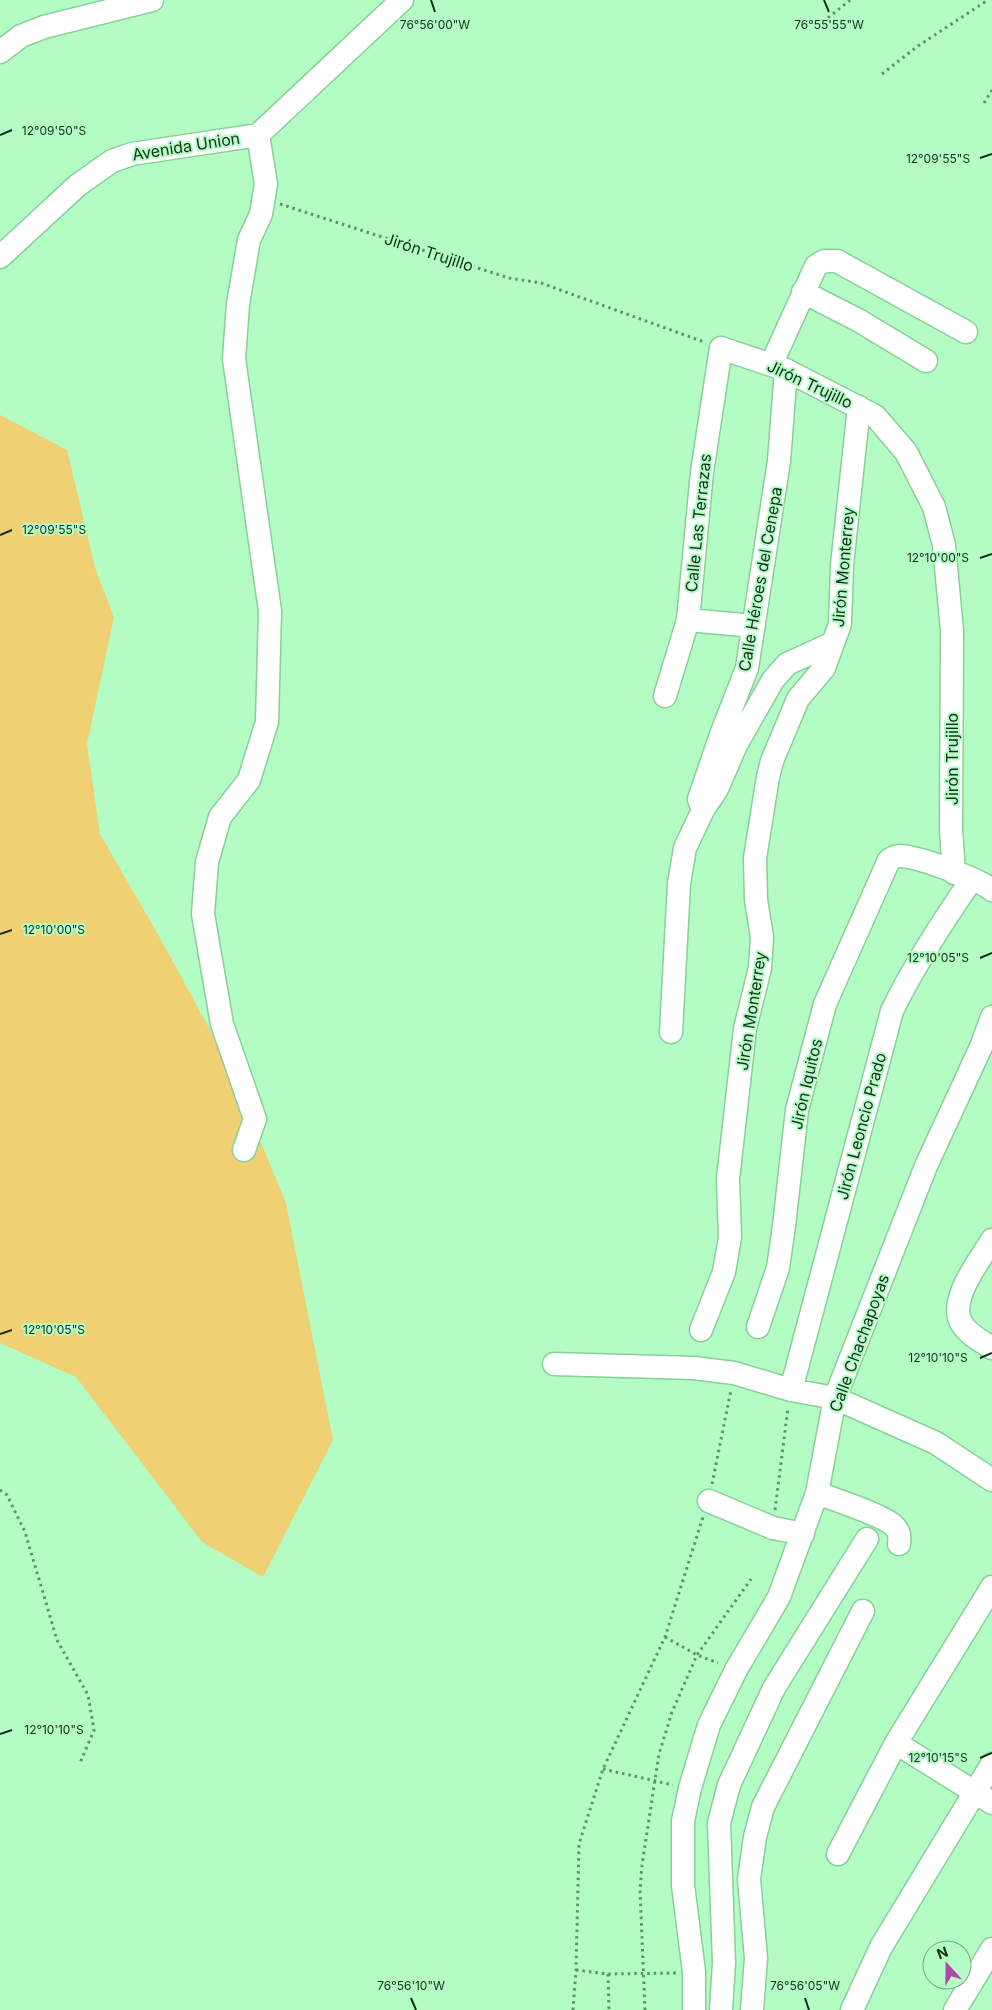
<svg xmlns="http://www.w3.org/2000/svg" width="992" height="2010" font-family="Inter,sans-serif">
  <rect width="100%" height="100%" fill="#b3fcc4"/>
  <path fill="#efd072" d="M0 415 67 450 96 571 114 617 87 744 100 834 160 938 227 1061 286 1203 333 1440 263 1577 202 1542 76 1377 0 1343Z"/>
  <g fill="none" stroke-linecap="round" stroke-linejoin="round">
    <g stroke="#88cf9a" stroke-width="25">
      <path id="minor" d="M0 52 21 36 44 27 152 0
        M0 257 78 185 112 161 132 154 258 135
        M803 292 858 320 926 361
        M771 365 816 266 824 261H837L966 332
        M688 620 754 626
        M665 696 688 620 702 472 721 348 786 370 875 416 906 452 934 507 944 545 952 631 951 830 954 873
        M703 810 699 799 722 732 747 668 779 461 786 370
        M671 1032 679 884 685 848 703 810 717 789 736 745 773 680 787 664 833 643
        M244 1150 255 1119 222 1024 203 914 207 862 220 817 249 780 267 722 270 611 234 359 238 304 249 240 261 214 266 184 258 135 402 0
        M992 1240C980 1260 947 1301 962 1324 969 1335 981 1341 992 1348
        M758 1327 778 1268 784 1226 797 1110 825 1004 889 860C893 858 895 856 900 856 917 856 979 879 992 890
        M701 1330 724 1272 730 1237 728 1179 745 1029 760 968 762 937 756 900 755 858 768 777 772 761 798 699 824 668 840 624 842 565 859 407
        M554 1364 694 1368 734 1373 791 1390 835 1398 936 1443 992 1480
        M791 1390 892 1011C914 965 943 921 972 879
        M817 1493C833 1499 885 1516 894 1526 900 1532 900 1537 899 1544
        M709 1501 773 1528 803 1534
        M896 1743 992 1803
        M838 1854 896 1743 992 1587
        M694 2010V1972L683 1885V1821L690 1788 709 1725 736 1670 779 1597 817 1493 835 1398 926 1166 981 1047 992 1017
        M721 2010 724 1963 719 1823 729 1785 774 1688 867 1539
        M752 2010 756 1958 749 1879 755 1837 763 1807 863 1611
        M852 2010 881 1947 992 1764
        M955 2010 992 1949"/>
    </g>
    <path stroke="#5f916c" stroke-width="3" stroke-dasharray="2.5 4" stroke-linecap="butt" d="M823 22 850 0
      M882 74 918 46 988 0
      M984 103 992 90
      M280 204 509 278 541 283 704 342
      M712 1484 731 1390
      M0 1490 7 1495 25 1532 57 1640 88 1695 94 1730 80 1763
      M775 1510 788 1408
      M665 1637 697 1655 718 1663
      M603 1769 673 1785
      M576 1970 608 1974 677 1973
      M608 1974 609 2010
      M573 2010 576 1970 579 1844 603 1769 665 1637 703 1517
      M645 2010 640 1890 642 1865 659 1754 672 1712 697 1655 751 1579"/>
    <use href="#minor" stroke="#fff" stroke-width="22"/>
  </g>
  <path fill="none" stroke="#13301b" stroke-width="2" d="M431 0 435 12M824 0 829 12M0 135 12 130M980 158 992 154M0 535 12 530M980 558 992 554M0 934 12 930M980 958 992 953M0 1334 12 1330M980 1358 992 1353M0 1734 12 1730M980 1758 992 1753M411 1998 416 2010M805 1998 809 2010"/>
  <g text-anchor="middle" stroke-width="4" stroke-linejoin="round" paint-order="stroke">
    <g font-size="16" fill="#13301b" stroke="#b3fcc4">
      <text transform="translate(186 146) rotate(-9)" y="6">Avenida Union</text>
      <text transform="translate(429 252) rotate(18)" y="6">Jirón Trujillo</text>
      <text transform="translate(810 384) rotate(25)" y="6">Jirón Trujillo</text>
      <text transform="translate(698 523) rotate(-84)" y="6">Calle Las Terrazas</text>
      <text transform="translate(843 567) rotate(-85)" y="6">Jirón Monterrey</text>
      <text transform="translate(760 579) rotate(-80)" y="6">Calle Héroes del Cenepa</text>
      <text transform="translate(952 759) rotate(-90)" y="6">Jirón Trujillo</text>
      <text transform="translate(751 1011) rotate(-81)" y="6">Jirón Monterrey</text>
      <text transform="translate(806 1084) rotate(-77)" y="6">Jirón Iquitos</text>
      <text transform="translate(861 1126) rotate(-75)" y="6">Jirón Leoncio Prado</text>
      <text transform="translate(859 1343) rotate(-70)" y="6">Calle Chachapoyas</text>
    </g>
  </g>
  <g font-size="12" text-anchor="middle" fill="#13301b" stroke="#b3fcc4" stroke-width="4" stroke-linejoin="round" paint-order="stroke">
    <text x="435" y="29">76°56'00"W</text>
    <text x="829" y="29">76°55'55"W</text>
    <text x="54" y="135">12°09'50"S</text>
    <text x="938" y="163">12°09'55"S</text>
    <text x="54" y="534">12°09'55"S</text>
    <text x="938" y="562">12°10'00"S</text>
    <text x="54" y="934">12°10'00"S</text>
    <text x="938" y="962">12°10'05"S</text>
    <text x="54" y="1334">12°10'05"S</text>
    <text x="938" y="1362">12°10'10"S</text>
    <text x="54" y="1734">12°10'10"S</text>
    <text x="938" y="1762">12°10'15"S</text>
    <text x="411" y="1990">76°56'10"W</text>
    <text x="805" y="1990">76°56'05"W</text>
  </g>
  <g transform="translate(947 1965) rotate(339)"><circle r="24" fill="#b3fcc4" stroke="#73aa80"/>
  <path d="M0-4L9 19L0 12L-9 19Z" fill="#af45a6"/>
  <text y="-8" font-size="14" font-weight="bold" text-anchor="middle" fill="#13301b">N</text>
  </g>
</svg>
